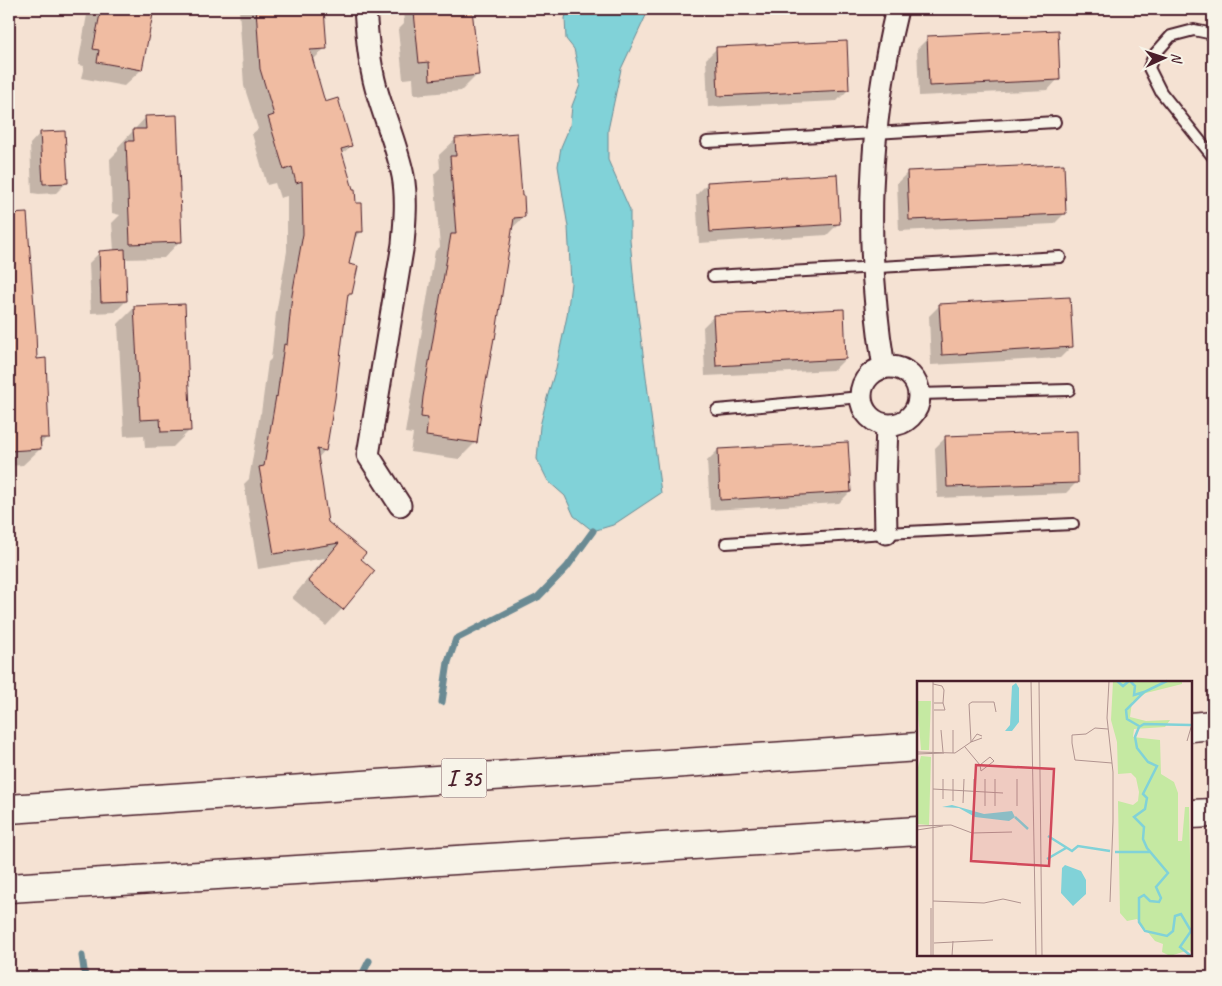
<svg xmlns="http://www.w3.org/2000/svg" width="1222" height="986" font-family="Caveat,sans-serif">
  <rect width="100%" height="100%" fill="#f5e2d3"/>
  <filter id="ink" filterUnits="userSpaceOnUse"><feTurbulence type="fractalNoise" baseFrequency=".02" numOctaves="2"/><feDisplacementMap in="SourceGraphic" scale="10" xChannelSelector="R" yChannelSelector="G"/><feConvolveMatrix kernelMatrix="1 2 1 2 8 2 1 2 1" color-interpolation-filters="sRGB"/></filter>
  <g filter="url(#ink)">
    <path fill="#81d2d8" stroke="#6b8a93" d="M568 9H649L621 69 608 130V160L630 210V239L634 284 661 493 613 525 593 531 574 516 565 496 548 481 537 459 540 426 547 398 556 368 567 316 571 283 568 227 558 166 561 147 570 126 572 106 580 85 579 72 574 49 566 39 565 18Z"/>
    <path fill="#0003" d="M88 9H152L141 70 124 86 81 78 84 66 78 65Z
      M239 9H323L325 48 312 61 324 103 351 146 341 155 361 232 353 240 348 265 351 294 346 299 325 450 317 459 327 522 359 559 374 571 342 609 326 626 292 598 325 558 258 569 244 484 249 479 260 414 261 413 268 362 271 359 276 313 287 251V196L280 198 275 183 267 185 252 134 258 129 244 86Z
      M403 9H471L478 74 461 91 414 95 413 78 403 79 398 30 404 24 403 10Z
      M928 38 1058 79 1048 90 919 96 917 49Z
      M717 48 848 90 837 101 708 107 706 59Z
      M146 117 180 241 164 258 125 259 126 301 115 312 91 313 89 263 100 252 114 251 112 223 120 215 112 213 110 159 118 151V147Z
      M40 133 67 182 56 193 39 194 32 193 30 144Z
      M9 136 13 137 9 163Z
      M456 139 524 217 511 229 475 443 459 459 410 452 413 434 405 433 435 251 440 247 434 174 440 168 439 155Z
      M908 172 1065 213 1054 224 899 231 897 183Z
      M707 184 838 224 827 235 699 243 696 195Z
      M26 214 35 360 47 437 40 445V449L23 465 9 466V215Z
      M940 305 1071 347 1060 358 931 365 929 316Z
      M135 307 190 430 173 447 145 448 144 435 124 436 118 324Z
      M714 316 845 359 834 370 705 376 703 327Z
      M1213 335V396H1212L1209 339Z
      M946 437 1077 482 1066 493 937 498 935 448Z
      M718 450 850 492 839 503 710 510 707 461Z"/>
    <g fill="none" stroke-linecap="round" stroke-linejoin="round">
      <path stroke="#6b8a93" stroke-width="7" d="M442 702 448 662 456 639 538 597 567 567 593 531
        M82 956 85 977
        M361 977 369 961"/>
    </g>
    <path fill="#f0bca2" stroke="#4a1f2b" d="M101 9H154L142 70 97 62 99 50 93 49Z
      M256 9H324L327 49 310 50 325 102 338 98 352 146 341 149 353 189H355L356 203H362L363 232H356L349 264 358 266 352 294H348L335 398 326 451 317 449 328 522 366 553 361 559 375 571 343 610 308 581 339 543 274 554 259 467 264 466 276 396 277 397 284 344 287 345 292 295 303 234 302 181 296 183 292 167 284 170 268 117 274 115 260 69Z
      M420 9H472L479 75 430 80 429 62 419 63 414 12 420 11Z
      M1058 30 1060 80 929 86 927 36Z
      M847 41 849 90 718 96 716 47Z
      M177 115 182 242 130 244 126 141H134L133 129H146L145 116Z
      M65 131 68 183 43 184 40 132Z
      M517 133 522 196H524L525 217 514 218 495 339 494 338 482 404 477 443 426 436 428 418 421 417 423 397 451 234H456L450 156H456L455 138Z
      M1064 164 1066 214 909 220 907 171Z
      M837 174 840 224 710 232 707 182Z
      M27 213 36 333 37 359 46 358 49 438H40L41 449 9 451V214Z
      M125 249 127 301 101 302 99 251Z
      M1070 297 1073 347 942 355 939 304Z
      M185 304 191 431 161 432 160 419 140 420 134 306Z
      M844 309 846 359 716 366 713 315Z
      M1077 431 1078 483 947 487 945 436Z
      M848 442 851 492 720 500 718 449Z"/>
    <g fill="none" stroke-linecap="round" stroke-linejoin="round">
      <g stroke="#4a1f2b" stroke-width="14">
        <path id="service" d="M1213 34 1194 30 1171 36 1154 55 1149 68 1161 92 1213 157
          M707 142 875 133 1055 122
          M713 276 1060 257
          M919 394 1069 390
          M717 410 861 397
          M726 543 886 533 1073 524"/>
      </g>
      <g stroke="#4a1f2b" stroke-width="25">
        <path id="minor" d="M365 9C367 35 369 62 376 88 384 117 397 146 403 176 407 198 405 221 403 244L368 455 400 505
          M861 396a29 29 0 1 1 58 0a29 29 0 1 1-58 0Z
          M884 368C864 245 868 129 897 9
          M886 533 885 485 887 425"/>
      </g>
      <g stroke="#4a1f2b" stroke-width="31">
        <path id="motorway" d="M1191 727 1213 725
          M9 809 918 747
          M1191 814 1213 813
          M9 888 918 831"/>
      </g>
      <use href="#service" stroke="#f7f3e8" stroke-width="10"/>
      <use href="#minor" stroke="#f7f3e8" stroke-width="21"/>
      <use href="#motorway" stroke="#f7f3e8" stroke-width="28"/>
    </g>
  </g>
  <g text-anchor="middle" stroke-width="4" stroke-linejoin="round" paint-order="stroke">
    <rect fill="#f7f3e8" stroke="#7e5f64" stroke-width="1" x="441.5" y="758.5" width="45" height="39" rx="4"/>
    <g font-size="22" font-weight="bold" fill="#4a1f2b">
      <text x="464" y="786">I 35</text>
    </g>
  </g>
  <g transform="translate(917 681)">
    <rect width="275" height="275" fill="#f5e2d3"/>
    <path d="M196 0H265V3L229 12 215 21 213 36 229 40 253 39 248 46 217 48 216 56 243 59 244 93 257 101 261 112V160H265L268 126H272L275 272 272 269 253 275 245 271 246 263 238 260 220 238 210 240 203 232 201 120 216 124 221 120 222 111 219 97 214 92 201 93 200 61 194 39ZM0 20H14L12 69H4ZM4 75 14 76 12 144 0 143V90Z" fill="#c5e9a2"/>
    <path d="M99 2 102 7V41L95 50H88L93 44 95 5ZM35 124 67 133 95 130 98 136 92 140 58 136 42 127 25 126ZM148 184 164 190 169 199V213L156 225 144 212 145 187Z" fill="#81d2d8"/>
    <path fill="none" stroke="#81d2d8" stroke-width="2.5" d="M200 0 206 5 212 0M213 0 218 5 217 14 227 11M222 45 210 38 209 29 227 11 250 0M222 46 218 56 220 67 231 81 240 85 226 113 230 117 228 128 217 136 227 146 226 158 230 167 251 192 239 206 244 217 242 221 233 220 227 214 222 217V241L228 250 250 255 256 250 258 235 264 233 274 250 263 266 274 275M222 46 227 43 274 44M98 136 111 148M131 155 155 170 161 165 193 170M198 171H234M130 178 149 167"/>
    <path fill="none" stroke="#b19490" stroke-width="1" d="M16 0V275M114 0 119 275M122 0 125 275M192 0 190 37 196 91V141L193 221M16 3 25 5 27 9 26 22H17M17 29H28L26 22M191 48 178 47 169 53 155 54V62L158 79 195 82M24 49 26 71M65 57 54 61 60 53 65 55M270 60 275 43M48 66 63 84 73 76 77 80 64 90 63 84M0 71 38 72 54 61 52 23 55 21H77L79 31M36 72V49M0 73 27 72M36 98V120M57 98V123M68 98V125M78 98V125M100 98V125M16 108 86 112M26 118V98M46 122 47 98M0 145 34 144 55 152 95 151M0 149 26 145M16 220 67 222 86 218 104 222M17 262 76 259M14 275V227M35 275 36 260"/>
    <path fill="#d1495b" fill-opacity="0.15" stroke="#d1495b" stroke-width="2.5" d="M59 84 137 88 132 185 54 180Z"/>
    <rect width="275" height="275" fill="none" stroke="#4a1f2b" stroke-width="2.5"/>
  </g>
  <rect width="1222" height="986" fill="none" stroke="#f7f3e8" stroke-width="30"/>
  <rect x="15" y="15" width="1192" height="956" fill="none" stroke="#4a1f2b" stroke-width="2" filter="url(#ink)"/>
  <g transform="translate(1164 58) rotate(87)" stroke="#f7f3e8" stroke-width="4" paint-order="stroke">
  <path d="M0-4L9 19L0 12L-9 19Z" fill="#4a1f2b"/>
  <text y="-8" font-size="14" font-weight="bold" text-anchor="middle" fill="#4a1f2b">N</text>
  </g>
</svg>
